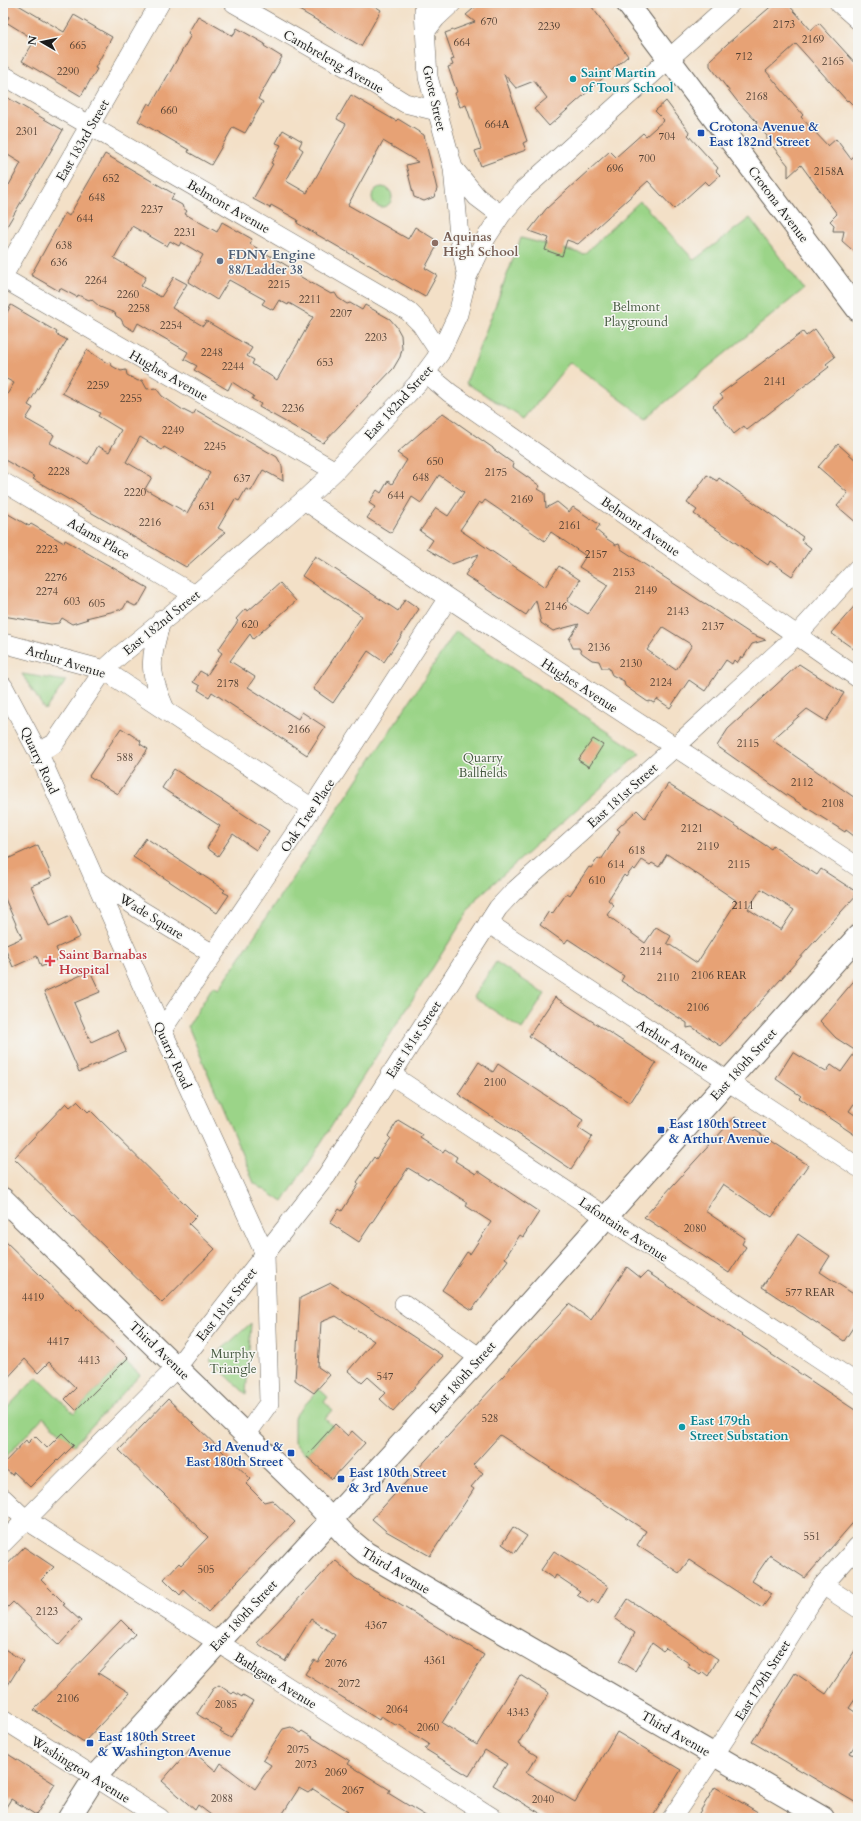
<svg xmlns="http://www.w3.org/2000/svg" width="861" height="1821" font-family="Cardo,serif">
  <rect width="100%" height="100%" fill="#f6f6f2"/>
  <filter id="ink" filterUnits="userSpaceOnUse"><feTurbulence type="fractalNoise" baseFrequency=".025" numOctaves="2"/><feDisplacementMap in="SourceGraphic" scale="8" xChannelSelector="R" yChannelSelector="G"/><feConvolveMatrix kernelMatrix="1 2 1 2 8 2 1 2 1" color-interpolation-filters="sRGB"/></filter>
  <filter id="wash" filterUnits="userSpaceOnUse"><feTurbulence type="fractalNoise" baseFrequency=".012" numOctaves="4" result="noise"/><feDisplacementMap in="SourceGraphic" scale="16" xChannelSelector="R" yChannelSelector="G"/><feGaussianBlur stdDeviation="0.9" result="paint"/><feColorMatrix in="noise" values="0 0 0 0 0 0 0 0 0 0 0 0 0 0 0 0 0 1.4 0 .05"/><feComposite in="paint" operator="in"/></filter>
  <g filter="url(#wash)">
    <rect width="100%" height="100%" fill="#f3e0c7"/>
    <path fill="#9bd488" stroke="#5c7852" d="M372 197a10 10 0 1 1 20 0a10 10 0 1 1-20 0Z
      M640 201 694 260 750 218 804 289 646 418 570 362 524 419 466 383 521 238 584 254Z
      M456 631 640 753 478 897 283 1202 254 1183 188 1026 213 986 219 989Z
      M22 674 66 681 45 710Z
      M496 962 545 994 522 1029 473 997Z
      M251 1323 246 1394 210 1360Z
      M125 1361 140 1375 74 1445 43 1417 3 1460V1412L37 1377 74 1413Z
      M319 1389 328 1397 324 1402 333 1410 325 1419 333 1426 307 1455 294 1443V1417Z"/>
    <g id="blocks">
      <path fill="#e7a274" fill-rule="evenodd" d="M3 3H15L64 32 74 15 112 37 95 68 97 69 81 96 22 61 35 40 6 22 9 17 3 14Z
        M287 3H370L381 10 361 46Z
        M480 3H589L628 56 549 126 534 109 547 98 534 81 516 88 504 74 527 141 523 143 526 150 481 166 475 151 481 149 466 105 460 107 455 93 457 92 448 67 453 65 451 60 454 59 445 33 475 22 466 15Z
        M775 3H787L811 30 819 23 858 66V110L848 100 847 101 796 44 766 71 803 115 801 117 828 146 836 139 851 159 858 151V255L842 241 844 231H833L834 225 830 221 837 214 801 165 788 177V165L770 143 767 142V136L756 124 757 122 737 101 710 66V60L727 44Z
        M198 16 233 36 237 28 265 44 264 46 282 57 258 99 263 102 245 133 233 127 211 165 188 152 189 150 138 121 148 103 151 105 191 35 188 33Z
        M3 95 63 130 3 233V182L9 185 21 163 3 152Z
        M351 95 396 121 398 119 424 135 437 189 434 197 424 201 414 197 406 165 418 162 383 141 348 205 408 239 415 227 439 242 425 268 437 275 425 297 297 223 298 220 271 205 270 208 253 199 273 164 271 163 281 145 276 143 283 130 302 141 299 147 303 150 286 181 307 193 346 124 337 119Z
        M666 101 690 133 688 135 718 168 716 171 720 175 709 185 705 181 674 209 648 181 578 244 567 240 562 256 545 250 549 238 529 231 546 209 610 151 616 157 643 133 646 136 664 120 655 111Z
        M105 154 174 194 171 199 182 205 183 208 187 211 185 214 217 232 222 222 252 239 250 244 296 271 294 273 331 294 335 293 338 298 347 304 350 303 362 310 365 305 390 319 396 326 401 335 402 349 400 357 393 369 323 443 259 407 261 404 252 399 254 396 232 382 228 390 194 370 197 366 184 359 188 352 138 323 134 331 124 325 121 319 116 316 115 313 100 307 91 299 89 300 78 295 77 297 60 288 59 291 31 275 65 213 69 216ZM132 226 167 246 170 241 179 246 181 242 203 255 188 282 217 300 229 280 265 300 262 304 273 310 279 300 288 305 289 303 313 317 277 380 252 364 254 360 247 356 252 348 206 321 203 326 172 308 187 284 174 277 161 297 141 286 146 277 114 258Z
        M11 305 57 332 56 334 67 340 28 405 33 408 26 419 54 435 50 443 88 464 98 446 109 452 121 430 98 416 100 413 62 393 87 350 107 363 110 362 112 366 121 371 126 370 127 375 138 381 142 380 147 389 156 388 162 396 183 410 193 415 196 410 277 457 282 466 283 481 263 470 251 491 246 489 239 501 235 499 218 528 225 532 186 567 33 479 35 477 3 459V401L14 383 3 377V320ZM140 437 162 450 164 447 210 473 187 513 145 489 152 477 126 462Z
        M815 329 835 357 826 364 829 367 747 430 744 426 734 434 713 406 723 398 720 394 803 332 806 336Z
        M443 413 493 448V449L514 464 513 467 540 486 538 489 545 493 546 508 557 502 569 512 573 507 600 525 596 530 607 539 616 545 619 544 621 549 751 634 766 640 752 644 743 658 741 657 737 663 734 660 732 664 726 660 705 691 689 680 670 708 657 699 654 703 650 701 648 702 625 686 624 681 612 675 609 668H602L599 661 592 660 582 653 579 648H573L569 639 579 624 553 631 541 623 536 600 526 615 465 575 479 554 452 564 427 549 433 540 420 531 436 508 448 516 464 492 439 475 421 503 412 497 391 533 367 518 375 507 369 503 377 490 381 493 388 481 392 484 407 460 397 453ZM485 500 545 541 551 532 586 556 579 567 608 585 588 614 567 601 580 580 559 566 545 587 460 530 479 502 482 504ZM663 627 692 645 676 670 647 650Z
        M838 444 858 462V524L837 506 848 493 818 467Z
        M707 475 717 481 719 478 803 537 801 540 811 548 792 576 770 561 768 565 694 514 697 510 687 503Z
        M3 511 29 526 31 524 64 543 65 540 148 588 139 604 135 606 127 602 123 609 86 618 88 619 72 624 62 618 59 623 51 624 3 616Z
        M315 556 398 611 405 599 419 609 384 662 368 651 333 703 313 689 362 616 302 576Z
        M280 583 296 601 253 639 250 634 230 661 255 677 248 687 298 719 302 712 325 727 307 755 212 692 209 697 198 690 200 686 193 682 200 671 207 675 222 653 218 650 238 621 236 619 245 609 248 611Z
        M858 602V652L831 633Z
        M799 664 844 693 826 721 807 709 772 740 858 800V839L846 830 845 832 785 794 717 746 728 729Z
        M121 728 141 741 140 744 148 749 118 794 89 776Z
        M593 739 603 745 589 767 578 760Z
        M174 769 269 831 256 850 233 834 218 856 207 848 220 826 162 788Z
        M668 784 710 811 712 810 771 849 773 846 817 875 821 869 858 893 721 1046 692 1027 687 1028V1023L621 981 624 976 568 939 565 943 540 925 549 911 552 914 567 893 570 895 589 867 591 868 598 858 601 860 620 831 617 829 637 810 645 818ZM667 854 737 901 697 963 667 943 671 936 656 927 645 943 607 915 614 905 608 900 624 875 626 877 633 868 635 870 642 860 650 865 652 863 659 867ZM761 889 794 910 781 930 748 909Z
        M146 838 225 890 223 892 229 895 217 913 133 857Z
        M38 845 52 877 31 886 49 926 70 916 80 937 56 948 60 958 41 967 37 956 13 967 4 946 22 938 3 894V861Z
        M90 971 100 992 74 1003 91 1042 117 1030 126 1051 79 1072 44 992Z
        M858 976V1098L849 1111 858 1117V1137L799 1098 801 1096 776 1079 793 1052 826 1072 831 1065 841 1072 856 1051 836 1038 820 1021Z
        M555 997 656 1063 630 1103 529 1036Z
        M479 1062 493 1072 498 1064 583 1120 578 1128 592 1137 571 1169 458 1094Z
        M77 1101 88 1112 90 1110 197 1216 189 1224 215 1249 162 1303 14 1158 66 1103 70 1107Z
        M735 1117 808 1165 772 1217 723 1184 705 1211 745 1238 742 1244 746 1247 729 1273 644 1217Z
        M398 1120 423 1135 421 1138 443 1152 445 1149 457 1157 455 1161 476 1174 478 1171 539 1212 523 1237 520 1235 505 1258 508 1260 472 1310 442 1290 467 1252 470 1254 491 1222 466 1206 468 1203 429 1178 428 1180 408 1168 359 1242 330 1223 339 1209 342 1211 359 1184 357 1182 374 1157 376 1159 390 1138 388 1136Z
        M798 1234 830 1256 820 1272 858 1297V1320L844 1341 762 1287Z
        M3 1239 77 1311 78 1309 128 1358 76 1410 65 1399 76 1388 49 1362 38 1373 25 1359 3 1383Z
        M627 1267 641 1278 647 1272 858 1412V1517L805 1578 770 1555 752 1581 772 1594 762 1608 689 1560 679 1573 637 1545 646 1531 500 1435 473 1465 483 1473 471 1487 474 1489 430 1556 386 1531 372 1519 569 1304 591 1320Z
        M331 1283 443 1356 393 1411 380 1399 386 1393 368 1377 362 1383 348 1371 374 1341 336 1316 321 1322 318 1367 330 1375 314 1393 295 1380 300 1298Z
        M168 1399 251 1479 246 1484 264 1502 272 1500 295 1522 208 1612 184 1590 180 1595 164 1579 179 1563 181 1565 208 1537 119 1450Z
        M335 1424 348 1436 352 1431 365 1443 332 1479 306 1456Z
        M62 1433 74 1445 58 1461 57 1460 30 1487 14 1472 12 1475 3 1467V1464L26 1440 28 1443 35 1436 47 1448Z
        M513 1527 527 1536 515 1553 502 1544Z
        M24 1547 54 1567 41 1580 65 1604 63 1605 81 1621 59 1645 13 1602 3 1612V1569Z
        M554 1551 608 1586 598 1603 592 1599 590 1603 577 1594 580 1591 556 1575 554 1579 541 1570Z
        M335 1560 355 1578 484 1655 442 1723 477 1745 520 1675 549 1693 518 1744 537 1756 526 1773 575 1802 617 1732 681 1770 652 1818H548L493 1785 507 1764 485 1750 469 1776 425 1749 429 1744 398 1724 397 1726 381 1716 379 1720 305 1674 314 1660 318 1662 335 1635 311 1619 285 1661 257 1643Z
        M628 1599 718 1659 708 1676 703 1672 700 1675 688 1667 690 1664 666 1648 663 1651 652 1643 635 1671 619 1661 635 1633 615 1619Z
        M121 1620 135 1634 98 1673 130 1693 84 1742 34 1710Z
        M858 1646V1695L849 1708 858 1714V1740L850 1753 858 1757V1804L752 1742 795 1673 826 1694Z
        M3 1648 23 1661 3 1693Z
        M219 1685 232 1694 234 1692 242 1697 243 1695 253 1701 231 1738 220 1732 222 1730 197 1714 213 1689Z
        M291 1727 300 1733 302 1731 350 1761 348 1764 390 1790 388 1793 429 1818H343L348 1811 313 1789 308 1793 299 1788 280 1818H215L198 1805 195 1810 162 1781 190 1749 216 1771 221 1763 255 1789 271 1765 263 1760 283 1729Z
        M3 1751 55 1784 36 1815 11 1799 3 1812Z
        M715 1787 768 1818H696Z"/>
    </g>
  </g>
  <g filter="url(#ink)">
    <use href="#blocks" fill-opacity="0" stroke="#676158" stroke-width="1"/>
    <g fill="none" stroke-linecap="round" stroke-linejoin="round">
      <g stroke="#676158" stroke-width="20">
        <path id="street" d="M234 3 353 71 405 103 437 111
          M425 3 424 11 428 77 453 168 477 197 501 215
          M839 3 858 20
          M425 32 436 18 452 3
          M3 75 408 311 421 324 440 353
          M453 168 459 236 467 277
          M3 276 160 3
          M3 278 335 471
          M426 373 450 393 858 678
          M3 482 195 595
          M304 500 448 598 858 867
          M162 619C149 660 148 672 166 711
          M3 643 104 670 312 808
          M3 686 38 752 162 1030 265 1254 269 1403 246 1435
          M38 752 54 744 104 670 119 656 195 595 304 500 335 471 417 384 440 353 458 314 467 277 486 238 501 215 522 191 731 3
          M93 877 139 909 213 954
          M488 923 858 1167
          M162 1030 312 808 448 598
          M390 1074 858 1384
          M404 1304 480 1358
          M3 1498 25 1519 493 1818
          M3 1543 177 1367 265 1254 327 1175 498 908 512 893 686 737 797 635 858 568
          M823 1585 858 1608
          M3 1719 160 1818
          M672 1818 728 1734 810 1604 823 1585 858 1546"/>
      </g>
      <g stroke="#676158" stroke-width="24">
        <path id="secondary" d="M627 3 858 310
          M3 1199 316 1503 348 1538 366 1553 823 1818
          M69 1818 95 1777 480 1358 858 936"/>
      </g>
      <use href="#street" stroke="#fff" stroke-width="19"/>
      <use href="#secondary" stroke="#fff" stroke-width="22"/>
    </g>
  </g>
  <g fill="#0f9aa8" stroke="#f6f6f2" stroke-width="1.5">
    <circle cx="573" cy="79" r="4"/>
    <circle cx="682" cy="1427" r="4"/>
  </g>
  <g fill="#1a4fb4" stroke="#f6f6f2" stroke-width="1.5">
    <rect x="697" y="129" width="8" height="8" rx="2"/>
    <rect x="657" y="1126" width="8" height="8" rx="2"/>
    <rect x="287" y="1449" width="8" height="8" rx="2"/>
    <rect x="337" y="1475" width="8" height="8" rx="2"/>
    <rect x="86" y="1739" width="8" height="8" rx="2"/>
  </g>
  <circle fill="#8d6e63" stroke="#f6f6f2" stroke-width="1.5" cx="435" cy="243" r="4"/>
  <circle fill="#5c6f8a" stroke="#f6f6f2" stroke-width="1.5" cx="220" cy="261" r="4"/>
  <path fill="#e0444e" stroke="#f6f6f2" stroke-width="1.5" d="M48 955h4v4h4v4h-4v4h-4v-4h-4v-4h4z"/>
  <g text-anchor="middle" stroke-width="3" stroke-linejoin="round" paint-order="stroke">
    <g font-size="11" fill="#4f3e32">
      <text x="489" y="25">670</text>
      <text x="784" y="28">2173</text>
      <text x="549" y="30">2239</text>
      <text x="813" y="43">2169</text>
      <text x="462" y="46">664</text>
      <text x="78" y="49">665</text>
      <text x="744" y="60">712</text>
      <text x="833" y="65">2165</text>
      <text x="68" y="75">2290</text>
      <text x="757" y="100">2168</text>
      <text x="169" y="114">660</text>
      <text x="497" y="128">664A</text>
      <text x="27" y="135">2301</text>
      <text x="667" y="140">704</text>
      <text x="647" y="162">700</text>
      <text x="615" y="172">696</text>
      <text x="829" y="175">2158A</text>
      <text x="111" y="182">652</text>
      <text x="97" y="201">648</text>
      <text x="152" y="213">2237</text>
      <text x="85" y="222">644</text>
      <text x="185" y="236">2231</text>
      <text x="64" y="249">638</text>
      <text x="59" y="266">636</text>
      <text x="96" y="284">2264</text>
      <text x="279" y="288">2215</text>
      <text x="128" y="298">2260</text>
      <text x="310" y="303">2211</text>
      <text x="139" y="312">2258</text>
      <text x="341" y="317">2207</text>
      <text x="171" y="329">2254</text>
      <text x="376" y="341">2203</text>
      <text x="212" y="356">2248</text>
      <text x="325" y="366">653</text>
      <text x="233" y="370">2244</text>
      <text x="775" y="385">2141</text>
      <text x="98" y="389">2259</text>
      <text x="131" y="402">2255</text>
      <text x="293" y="412">2236</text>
      <text x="173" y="434">2249</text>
      <text x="215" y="450">2245</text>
      <text x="435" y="465">650</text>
      <text x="59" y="475">2228</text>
      <text x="496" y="476">2175</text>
      <text x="421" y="481">648</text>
      <text x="242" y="482">637</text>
      <text x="135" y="496">2220</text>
      <text x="396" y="499">644</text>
      <text x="522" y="503">2169</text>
      <text x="207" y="510">631</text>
      <text x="150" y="526">2216</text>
      <text x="570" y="529">2161</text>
      <text x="47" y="553">2223</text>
      <text x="596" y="558">2157</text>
      <text x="624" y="576">2153</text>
      <text x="56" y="581">2276</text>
      <text x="646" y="594">2149</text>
      <text x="47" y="595">2274</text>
      <text x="72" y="605">603</text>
      <text x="97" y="607">605</text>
      <text x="556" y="610">2146</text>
      <text x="678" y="615">2143</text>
      <text x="250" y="628">620</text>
      <text x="713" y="630">2137</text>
      <text x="599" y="651">2136</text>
      <text x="631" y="667">2130</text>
      <text x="661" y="686">2124</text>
      <text x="228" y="687">2178</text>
      <text x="299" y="733">2166</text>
      <text x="748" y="747">2115</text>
      <text x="125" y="761">588</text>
      <text x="802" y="786">2112</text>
      <text x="833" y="807">2108</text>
      <text x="692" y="832">2121</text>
      <text x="708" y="850">2119</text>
      <text x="637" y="854">618</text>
      <text x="616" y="868">614</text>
      <text x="739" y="868">2115</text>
      <text x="597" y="884">610</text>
      <text x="743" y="909">2111</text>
      <text x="651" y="955">2114</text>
      <text x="719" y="979">2106 REAR</text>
      <text x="668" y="981">2110</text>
      <text x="698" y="1011">2106</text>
      <text x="495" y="1086">2100</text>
      <text x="695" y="1232">2080</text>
      <text x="810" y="1296">577 REAR</text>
      <text x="33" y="1301">4419</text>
      <text x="58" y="1345">4417</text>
      <text x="89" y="1364">4413</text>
      <text x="385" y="1380">547</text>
      <text x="490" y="1422">528</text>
      <text x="812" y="1540">551</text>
      <text x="206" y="1573">505</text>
      <text x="47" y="1615">2123</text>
      <text x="376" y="1629">4367</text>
      <text x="435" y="1664">4361</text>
      <text x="336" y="1667">2076</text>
      <text x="349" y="1687">2072</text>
      <text x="68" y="1702">2106</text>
      <text x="226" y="1708">2085</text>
      <text x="397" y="1713">2064</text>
      <text x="518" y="1716">4343</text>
      <text x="428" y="1731">2060</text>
      <text x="298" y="1753">2075</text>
      <text x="306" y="1768">2073</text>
      <text x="336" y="1776">2069</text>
      <text x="353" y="1794">2067</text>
      <text x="222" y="1802">2088</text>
      <text x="543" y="1803">2040</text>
    </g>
    <g font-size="13" fill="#1c1c1c" stroke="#f6f6f2">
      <text transform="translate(334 61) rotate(30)" y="5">Cambreleng Avenue</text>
      <text transform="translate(435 98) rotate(77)" y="5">Grote Street</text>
      <text transform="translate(82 140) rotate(-60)" y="5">East 183rd Street</text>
      <text transform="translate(779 204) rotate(53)" y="5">Crotona Avenue</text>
      <text transform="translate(229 206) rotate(30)" y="5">Belmont Avenue</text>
      <text transform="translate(169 375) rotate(30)" y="5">Hughes Avenue</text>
      <text transform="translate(398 402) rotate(-48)" y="5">East 182nd Street</text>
      <text transform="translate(641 526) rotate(35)" y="5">Belmont Avenue</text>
      <text transform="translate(99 538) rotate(30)" y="5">Adams Place</text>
      <text transform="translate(161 622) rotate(-39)" y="5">East 182nd Street</text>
      <text transform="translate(66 661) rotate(17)" y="5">Arthur Avenue</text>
      <text transform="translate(580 685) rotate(33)" y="5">Hughes Avenue</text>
      <text transform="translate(40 760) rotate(65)" y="5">Quarry Road</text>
      <text transform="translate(622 795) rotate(-42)" y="5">East 181st Street</text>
      <text transform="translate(307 815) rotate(-56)" y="5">Oak Tree Place</text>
      <text transform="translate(152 916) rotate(32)" y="5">Wade Square</text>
      <text transform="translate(413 1039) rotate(-57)" y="5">East 181st Street</text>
      <text transform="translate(673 1045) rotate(33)" y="5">Arthur Avenue</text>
      <text transform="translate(173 1055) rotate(65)" y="5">Quarry Road</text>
      <text transform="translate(743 1064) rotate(-48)" y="5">East 180th Street</text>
      <text transform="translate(624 1229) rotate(34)" y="5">Lafontaine Avenue</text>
      <text transform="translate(226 1304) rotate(-52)" y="5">East 181st Street</text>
      <text transform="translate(160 1350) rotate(44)" y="5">Third Avenue</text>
      <text transform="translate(462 1377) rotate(-48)" y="5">East 180th Street</text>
      <text transform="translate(396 1570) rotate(31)" y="5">Third Avenue</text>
      <text transform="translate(243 1615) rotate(-47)" y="5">East 180th Street</text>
      <text transform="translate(276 1680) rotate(32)" y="5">Bathgate Avenue</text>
      <text transform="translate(762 1680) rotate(-58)" y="5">East 179th Street</text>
      <text transform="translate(676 1733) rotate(30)" y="5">Third Avenue</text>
      <text transform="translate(81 1769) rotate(32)" y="5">Washington Avenue</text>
    </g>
    <g font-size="13" font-weight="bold" fill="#0d838f" stroke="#f6f6f2" text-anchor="start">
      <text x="581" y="77">Saint Martin<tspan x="581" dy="15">of Tours School</tspan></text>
      <text x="690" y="1425">East 179th<tspan x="690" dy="15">Street Substation</tspan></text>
    </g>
    <g font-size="13" font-weight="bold" fill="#164399" stroke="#f6f6f2" text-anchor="start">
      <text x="709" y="131">Crotona Avenue &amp;<tspan x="709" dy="15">East 182nd Street</tspan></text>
      <text x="669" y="1128">East 180th Street<tspan x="669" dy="15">&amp; Arthur Avenue</tspan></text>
      <text x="283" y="1451" text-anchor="end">3rd Avenud &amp;<tspan x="283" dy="15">East 180th Street</tspan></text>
      <text x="349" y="1477">East 180th Street<tspan x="349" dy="15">&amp; 3rd Avenue</tspan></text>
      <text x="98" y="1741">East 180th Street<tspan x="98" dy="15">&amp; Washington Avenue</tspan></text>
    </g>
    <g font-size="13" font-weight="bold" fill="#785e54" stroke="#f6f6f2" text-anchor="start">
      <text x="443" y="241">Aquinas<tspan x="443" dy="15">High School</tspan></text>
    </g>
    <g font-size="13" font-weight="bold" fill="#4e5e75" stroke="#f6f6f2" text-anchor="start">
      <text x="228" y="259">FDNY Engine<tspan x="228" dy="15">88/Ladder 38</tspan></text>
    </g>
    <g font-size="13" fill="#485c42" stroke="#f6f6f2">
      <text x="636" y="311">Belmont<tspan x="636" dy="15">Playground</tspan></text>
      <text x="483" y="762">Quarry<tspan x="483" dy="15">Ballfields</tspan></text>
      <text x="233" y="1358">Murphy<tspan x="233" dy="15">Triangle</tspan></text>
    </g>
    <g font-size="13" font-weight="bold" fill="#be3a42" stroke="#f6f6f2" text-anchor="start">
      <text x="59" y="959">Saint Barnabas<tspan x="59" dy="15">Hospital</tspan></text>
    </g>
  </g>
  <rect width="861" height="1821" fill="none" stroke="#f6f6f2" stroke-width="16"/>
  <g transform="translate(42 42) rotate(279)" stroke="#f6f6f2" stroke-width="3" paint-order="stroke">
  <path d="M0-3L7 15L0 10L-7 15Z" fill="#1c1c1c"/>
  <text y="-6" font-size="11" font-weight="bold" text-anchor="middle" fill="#1c1c1c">N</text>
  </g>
</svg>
